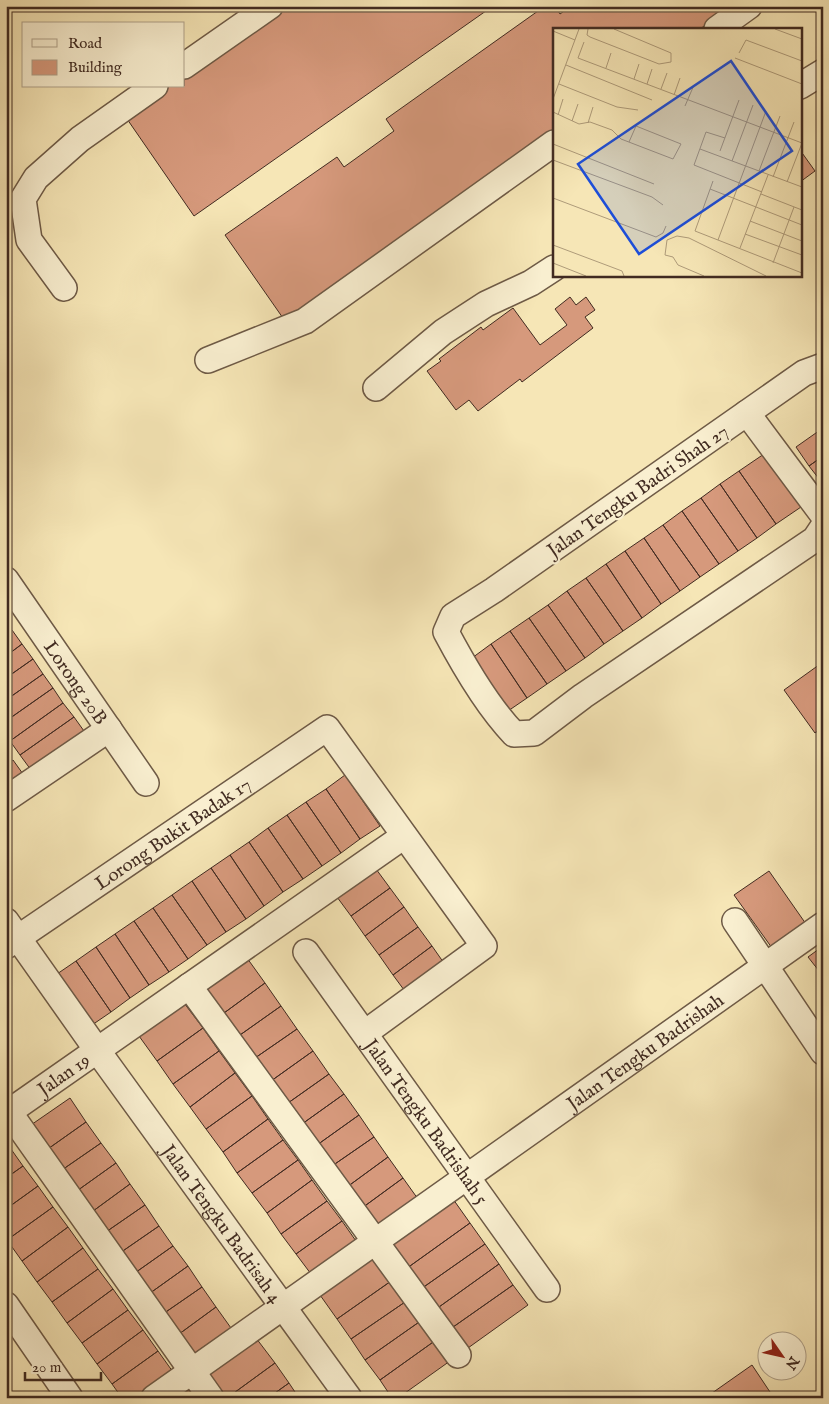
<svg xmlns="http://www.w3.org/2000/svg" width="829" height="1404" font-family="'IM FELL English',serif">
  <rect width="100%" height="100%" fill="#f6e6b6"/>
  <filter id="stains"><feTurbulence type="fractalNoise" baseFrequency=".004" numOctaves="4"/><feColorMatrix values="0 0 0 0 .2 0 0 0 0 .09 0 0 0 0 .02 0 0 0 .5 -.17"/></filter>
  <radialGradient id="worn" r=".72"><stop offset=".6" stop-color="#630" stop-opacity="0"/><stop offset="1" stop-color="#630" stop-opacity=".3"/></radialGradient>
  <path fill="#d6997c" stroke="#412b21" d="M255 6H493L194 216 116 103 141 86H184V56Z
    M545 6H555L560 14 571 6H759L727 10 700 29H554V149L292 331 225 235 337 157 344 167 394 131 386 119Z
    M800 150 815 171 800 182Z
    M570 297 576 305 586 297 595 310 585 317 593 328 522 382 520 379 478 411 469 400 456 410 427 371 441 361 439 359 481 327 483 330 513 308 540 345 567 325 555 309Z
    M823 428V456L809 466 796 447Z
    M764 454 801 507 776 524 739 471Z
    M823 456V484L809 466Z
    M739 471 776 524 757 538 720 484Z
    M720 484 757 538 738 551 701 498Z
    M701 498 738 551 719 564 682 511Z
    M682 511 719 564 700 577 663 525Z
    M663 525 700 577 680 591 644 538Z
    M644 538 680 591 661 604 625 551Z
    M625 551 661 604 642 618 606 564Z
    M606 564 642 618 623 631 586 578Z
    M586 578 623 631 604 644 567 591Z
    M567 591 604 644 585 658 548 605Z
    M548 605 585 658 566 671 529 618Z
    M529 618 566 671 547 684 510 631Z
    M12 630 22 644 6 656V635Z
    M510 631 547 684 527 698 491 644Z
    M22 644 33 659 6 678V656Z
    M491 644 527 698 508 711 472 658Z
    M33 659 43 674 6 700V678Z
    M823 662V727L815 733 784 690Z
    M43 674 53 688 6 721V700Z
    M53 688 63 703 10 741 6 735V721Z
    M63 703 74 717 20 755 10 741Z
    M74 717 84 731 31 770 20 755Z
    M13 760 23 774 6 787V765Z
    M345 775 380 826 360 839 326 789Z
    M326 789 360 839 341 853 306 802Z
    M306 802 341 853 322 866 287 815Z
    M287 815 322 866 303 879 268 828Z
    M268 828 303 879 283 892 249 842Z
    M249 842 283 892 264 906 230 855Z
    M230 855 264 906 246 919 211 868Z
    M211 868 246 919 226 932 192 881Z
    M376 869 390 888 351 916 337 897Z
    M769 871 806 924 772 948 734 895Z
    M192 881 226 932 207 945 172 895Z
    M390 888 404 907 365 936 351 916Z
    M172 895 207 945 188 959 153 908Z
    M404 907 418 927 379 955 365 936Z
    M153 908 188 959 169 972 134 921Z
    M134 921 169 972 149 985 115 934Z
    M418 927 432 946 393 975 379 955Z
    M115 934 149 985 130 998 96 947Z
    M432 946 446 966 407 994 393 975Z
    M823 946V976L808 957Z
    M96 947 130 998 111 1012 76 961Z
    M247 958 265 983 224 1013 205 988Z
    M76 961 111 1012 92 1025 57 974Z
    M265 983 281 1006 240 1035 224 1013Z
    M184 1003 203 1028 157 1061 139 1036Z
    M281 1006 297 1029 255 1058 240 1035Z
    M203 1028 219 1051 173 1084 157 1061Z
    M297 1029 313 1051 271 1081 255 1058Z
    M219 1051 235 1073 190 1107 173 1084Z
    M313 1051 329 1074 288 1103 271 1081Z
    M235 1073 252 1096 206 1129 190 1107Z
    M329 1074 344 1094 302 1124 288 1103Z
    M344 1094 359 1115 317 1145 302 1124Z
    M252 1096 268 1119 223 1152 206 1129Z
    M70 1098 86 1122 45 1151 28 1127Z
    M359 1115 374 1137 332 1166 317 1145Z
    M268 1119 283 1140 237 1173 223 1152Z
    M86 1122 101 1143 59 1172 45 1151Z
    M374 1137 388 1157 347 1187 332 1166Z
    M283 1140 298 1160 252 1193 237 1173Z
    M6 1142 23 1166 6 1178Z
    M101 1143 116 1163 74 1193 59 1172Z
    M388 1157 403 1178 362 1208 347 1187Z
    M298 1160 312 1180 267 1213 252 1193Z
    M116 1163 130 1184 89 1214 74 1193Z
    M23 1166 38 1186 6 1209V1178Z
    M403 1178 418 1199 377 1229 362 1208Z
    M312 1180 327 1201 281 1234 267 1213Z
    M130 1184 145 1205 103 1234 89 1214Z
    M38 1186 53 1207 7 1240 6 1209Z
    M453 1199 470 1223 403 1271 386 1247Z
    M327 1201 342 1221 296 1254 281 1234Z
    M145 1205 159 1226 117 1255 103 1234Z
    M53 1207 68 1227 22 1261 7 1240Z
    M342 1221 356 1241 311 1274 296 1254Z
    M470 1223 485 1244 418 1291 403 1271Z
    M159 1226 173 1246 132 1275 117 1255Z
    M68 1227 83 1248 37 1282 22 1261Z
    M485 1244 499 1264 432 1312 418 1291Z
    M173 1246 188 1266 146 1296 132 1275Z
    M83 1248 98 1269 52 1302 37 1282Z
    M377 1255 394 1279 337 1319 320 1295Z
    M499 1264 513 1285 446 1332 432 1312Z
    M188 1266 202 1287 160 1316 146 1296Z
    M98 1269 113 1289 67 1323 52 1302Z
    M394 1279 408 1300 351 1339 337 1319Z
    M513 1285 528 1305 461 1353 446 1332Z
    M202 1287 216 1307 175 1337 160 1316Z
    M113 1289 128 1310 82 1343 67 1323Z
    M408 1300 422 1320 365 1360 351 1339Z
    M216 1307 231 1328 189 1357 175 1337Z
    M128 1310 143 1330 97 1364 82 1343Z
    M422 1320 436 1340 380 1380 365 1360Z
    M143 1330 158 1351 112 1384 97 1364Z
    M256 1338 275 1363 227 1398H215L201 1378Z
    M436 1340 450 1361 398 1398H392L380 1380Z
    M158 1351 173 1372 137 1398H122L112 1384Z
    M275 1363 289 1383 268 1398H227Z
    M752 1365 774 1398H705Z
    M193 1382 204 1398H171Z
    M289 1383 299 1398H268Z"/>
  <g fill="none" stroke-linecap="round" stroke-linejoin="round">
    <g stroke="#6e5a46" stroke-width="28">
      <g id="minor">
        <path d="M717 29 749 6"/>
        <path d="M184 66 270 6"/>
        <path d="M800 86 823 72"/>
        <path d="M64 288 29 240 23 199 36 178 80 139 155 86"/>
        <path d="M208 360 305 321 554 143"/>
        <path d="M823 366 804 373 494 590 453 616 446 632C464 666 488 707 514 734L534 733 583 696 815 539 823 527"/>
        <path d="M376 388 443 332 486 304 531 283 554 268"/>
        <path d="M747 413 823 515"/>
        <path id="s1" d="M6 580 146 783"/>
        <path d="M6 799 109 729"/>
        <path id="s2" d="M6 921 97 1050 349 1398"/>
        <path d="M735 921 823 1052"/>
        <path id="s3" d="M6 946 327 728 484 946 365 1033"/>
        <path id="s4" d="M306 952 547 1289"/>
        <path d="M189 986 458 1355"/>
        <path d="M9 1112 211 1398"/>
        <path id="s5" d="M6 1114 404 836"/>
        <path d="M6 1305 70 1398"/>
        <path id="s6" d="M154 1398 823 925"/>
      </g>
    </g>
    <use href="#minor" stroke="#f9efd0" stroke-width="25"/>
  </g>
  <g text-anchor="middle" stroke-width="4.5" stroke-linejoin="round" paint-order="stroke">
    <g font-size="19" fill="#412b21" stroke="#f9efd0">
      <text transform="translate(637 490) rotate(-35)" y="7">Jalan Tengku Badri Shah 27</text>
      <text dy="7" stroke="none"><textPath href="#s1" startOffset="124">Lorong 20B</textPath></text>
      <text dy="7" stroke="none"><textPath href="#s3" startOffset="201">Lorong Bukit Badak 17</textPath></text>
      <text dy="7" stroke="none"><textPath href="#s6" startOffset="601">Jalan Tengku Badrishah</textPath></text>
      <text dy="7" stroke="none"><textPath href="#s5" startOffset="70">Jalan 19</textPath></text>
      <text dy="7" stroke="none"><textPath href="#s4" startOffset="208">Jalan Tengku Badrishah 5</textPath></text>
      <text dy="7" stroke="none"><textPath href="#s2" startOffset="372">Jalan Tengku Badrisah 4</textPath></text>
    </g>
  </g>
  <g transform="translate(553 28)">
    <rect width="249" height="249" fill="#f6e6b6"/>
    <path fill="none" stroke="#ae9b7a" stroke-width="1" d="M35 1 34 7 37 9 106 36 118 34V25L61 1M222 1 249 11M0 3 22 12M31 14 25 30 249 115M186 25 193 12 249 33M182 30 249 56M13 37 99 72M53 40 58 25M81 51 86 36M6 56 64 79 85 82M94 56 99 41M108 61 114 45M121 67 127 50M0 71 26 1M132 78 141 57M0 84 26 96 37 94 59 102 68 111 120 131 128 116 83 98 76 114M5 87 10 71M19 93 25 76M35 95 40 79M172 110 153 104 141 137 209 164M0 116 101 156M147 121 249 159M167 123 186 72M0 132 99 169 110 177M179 133 200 77M206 143 227 88M220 149 241 94M160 153 142 203 249 245M234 154 249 115M157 161 249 197M208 166 249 182M0 170 103 209 110 205 113 198M197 193 249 213M192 206 249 227M165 212 213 83M0 217 69 243 71 248M187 220 215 147M0 235 33 248M220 235 241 179M151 248 125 237 120 229 112 227 114 212 124 208 136 210 213 248"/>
    <path fill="#1d4ed8" fill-opacity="0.15" stroke="#1d4ed8" stroke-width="2.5" d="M178 33 239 123 86 226 25 136Z"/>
    <rect width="249" height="249" fill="none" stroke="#412b21" stroke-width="2.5"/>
  </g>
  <rect width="829" height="1404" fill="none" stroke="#f6e6b6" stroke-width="25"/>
  <rect x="8" y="8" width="814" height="1389" fill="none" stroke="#412b21" stroke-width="2.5"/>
  <rect x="12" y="12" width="804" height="1379" fill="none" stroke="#412b21"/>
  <rect x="22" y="22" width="162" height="65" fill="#f9efd0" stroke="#afa18a"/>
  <rect x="32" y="39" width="25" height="8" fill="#f9efd0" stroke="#afa18a"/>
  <text x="68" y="48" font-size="15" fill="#412b21">Road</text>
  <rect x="32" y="60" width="25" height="15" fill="#d6997c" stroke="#afa18a"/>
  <text x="68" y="72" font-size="15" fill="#412b21">Building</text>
  <g transform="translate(782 1356) rotate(124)"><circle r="24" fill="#f9efd0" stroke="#afa18a"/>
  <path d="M0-4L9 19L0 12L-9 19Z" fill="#8f2418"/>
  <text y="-8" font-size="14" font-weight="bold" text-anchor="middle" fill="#412b21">N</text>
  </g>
  <path d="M25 1372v8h76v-8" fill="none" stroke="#412b21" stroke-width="2.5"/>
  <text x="32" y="1372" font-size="15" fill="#412b21" stroke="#f9efd0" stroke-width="4" paint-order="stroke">20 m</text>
  <rect width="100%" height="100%" filter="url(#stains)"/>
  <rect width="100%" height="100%" fill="url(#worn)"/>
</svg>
